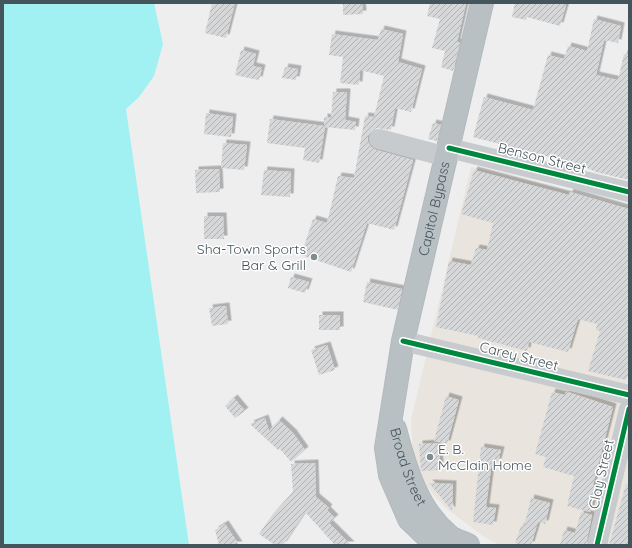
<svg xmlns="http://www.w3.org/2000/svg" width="632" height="548" font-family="Quicksand,sans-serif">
  <defs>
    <pattern id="building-hatch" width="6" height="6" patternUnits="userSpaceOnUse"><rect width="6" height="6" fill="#d6d7d9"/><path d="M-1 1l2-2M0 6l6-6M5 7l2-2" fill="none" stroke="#afb1b3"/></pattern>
    <filter id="shadow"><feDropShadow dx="3.5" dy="-3.5" stdDeviation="0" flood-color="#0004"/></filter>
  </defs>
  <rect width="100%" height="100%" fill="#efeeee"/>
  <path fill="#e9e4dd" d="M471 167 629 207V545H499L483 536 447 509 434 496 423 481 417 469 413 456 411 420Z"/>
  <path fill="#a1f0f2" d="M3 3H154L163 44 154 76 139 97 126 109 189 545H3Z"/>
  <path fill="url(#building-hatch)" filter="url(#shadow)" d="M212 3H235L226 38 205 33Z
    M343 3H362L363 14 343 15Z
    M430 3H466L457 42 460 43 453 71 441 67 445 51 432 48 440 19 427 16Z
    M515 3H557L566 5 560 26 527 17 526 20 512 17Z
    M594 19 621 26 618 43 604 40 596 75 618 80 624 54H629V180L596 172 569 160 568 162 473 137 484 97 533 110 548 55 564 59 568 46 587 51Z
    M381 29 403 34 398 62 422 69 411 112 395 108 391 130 376 128 368 136V142L371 147 376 150 413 160 394 230 367 223 351 272 301 255 313 219 327 223 338 176 354 178 365 116 374 117 384 76 360 70 359 85 340 83 343 57 329 55 332 34 378 40Z
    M241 50 256 54 253 66 262 68 259 80 235 75Z
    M285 67 298 69 296 80 282 78Z
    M333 92H347L345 120 356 122 355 130 325 127 319 163 303 160 305 148 267 143 270 119 324 126V117L331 118Z
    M206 113 233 117 231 137 204 134Z
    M433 123 441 125 437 141 428 139Z
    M223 143 247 145 244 170 221 168Z
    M219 169 220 192 196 193 195 170Z
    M264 170 291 172 290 197 261 195Z
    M474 170 569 195 570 192 629 209V370L626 380 588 371 600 331 596 330 597 324 578 319 568 352 529 342 527 351 478 338V336L436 327 449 261 471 265 476 248 487 250 493 223 461 214Z
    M204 216H223L224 239H204Z
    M291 277 309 282 305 293 288 288Z
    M367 282 402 289 398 310 363 302Z
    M226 306 228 324 212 326 209 308Z
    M319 315H340V330H319Z
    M327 345 335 370 319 375 311 350Z
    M552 392 565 395 566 392 571 393 613 407 593 485 597 486 590 512 567 506 574 476 543 467 546 457 535 454Z
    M446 396 459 400 447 444 434 441Z
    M234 398 245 411 235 418 225 406Z
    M265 418 269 431 279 420 293 433 305 450 291 462 280 449 278 450 250 424Z
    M439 443 440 470 421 471 419 444Z
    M481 447 501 450 498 462 492 461 486 507 496 508 493 525 473 522Z
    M315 463 316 497 329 508 327 510 335 518 329 523 351 545H335L305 512 283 545H275L259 534 273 514 293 492 291 464Z
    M429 483 453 484 452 511Z
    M626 484 629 485V545H609Z
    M531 498 550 503 545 524 538 522 531 545H521L515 543 521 526 524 527Z
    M581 512 592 515 586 545H560L564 530 575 533Z
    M225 524 239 545H219L215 530Z"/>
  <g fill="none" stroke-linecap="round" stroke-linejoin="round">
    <g stroke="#b2babf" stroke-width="24">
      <g id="highway">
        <path id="s1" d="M395 429C405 467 417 509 448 535 453 540 462 542 468 545"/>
        <path id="s2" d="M436 545 409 519 390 475 386 448 403 341 482 3"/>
      </g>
    </g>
    <path stroke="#c7cbce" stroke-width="20" d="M379 139 447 157
      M449 148 629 192
      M403 341 629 395
      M597 545 629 409"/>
    <use href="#highway" stroke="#b9c0c4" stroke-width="22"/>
    <g stroke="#fff" stroke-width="8">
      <path id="cycleway" d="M449 148 629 192
        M403 341 629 395
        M597 545 629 409"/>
    </g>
    <use href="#cycleway" stroke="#00873e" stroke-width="5"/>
  </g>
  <g fill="#808b8f" stroke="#fff" stroke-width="1.5">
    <circle cx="314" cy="257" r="4"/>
    <circle cx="430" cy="457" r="4"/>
  </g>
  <g text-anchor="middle" stroke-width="3" stroke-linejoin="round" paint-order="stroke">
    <g font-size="14" fill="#44555c" stroke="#fff">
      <text transform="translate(542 158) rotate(14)" y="5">Benson Street</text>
      <text dy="5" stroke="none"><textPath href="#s2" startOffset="357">Capitol Bypass</textPath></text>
      <text transform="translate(519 356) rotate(14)" y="5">Carey Street</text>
      <text dy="5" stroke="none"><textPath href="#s1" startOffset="40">Broad Street</textPath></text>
      <text transform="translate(601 474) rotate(-77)" y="5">Clay Street</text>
    </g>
    <g font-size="14" fill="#44555c" stroke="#fff" text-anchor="end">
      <text x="306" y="254">Sha-Town Sports<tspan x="306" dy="16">Bar &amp; Grill</tspan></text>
      <text x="438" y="454" text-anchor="start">E. B.<tspan x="438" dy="16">McClain Home</tspan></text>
    </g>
  </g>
  <rect width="632" height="548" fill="none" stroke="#44555c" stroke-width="8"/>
</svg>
